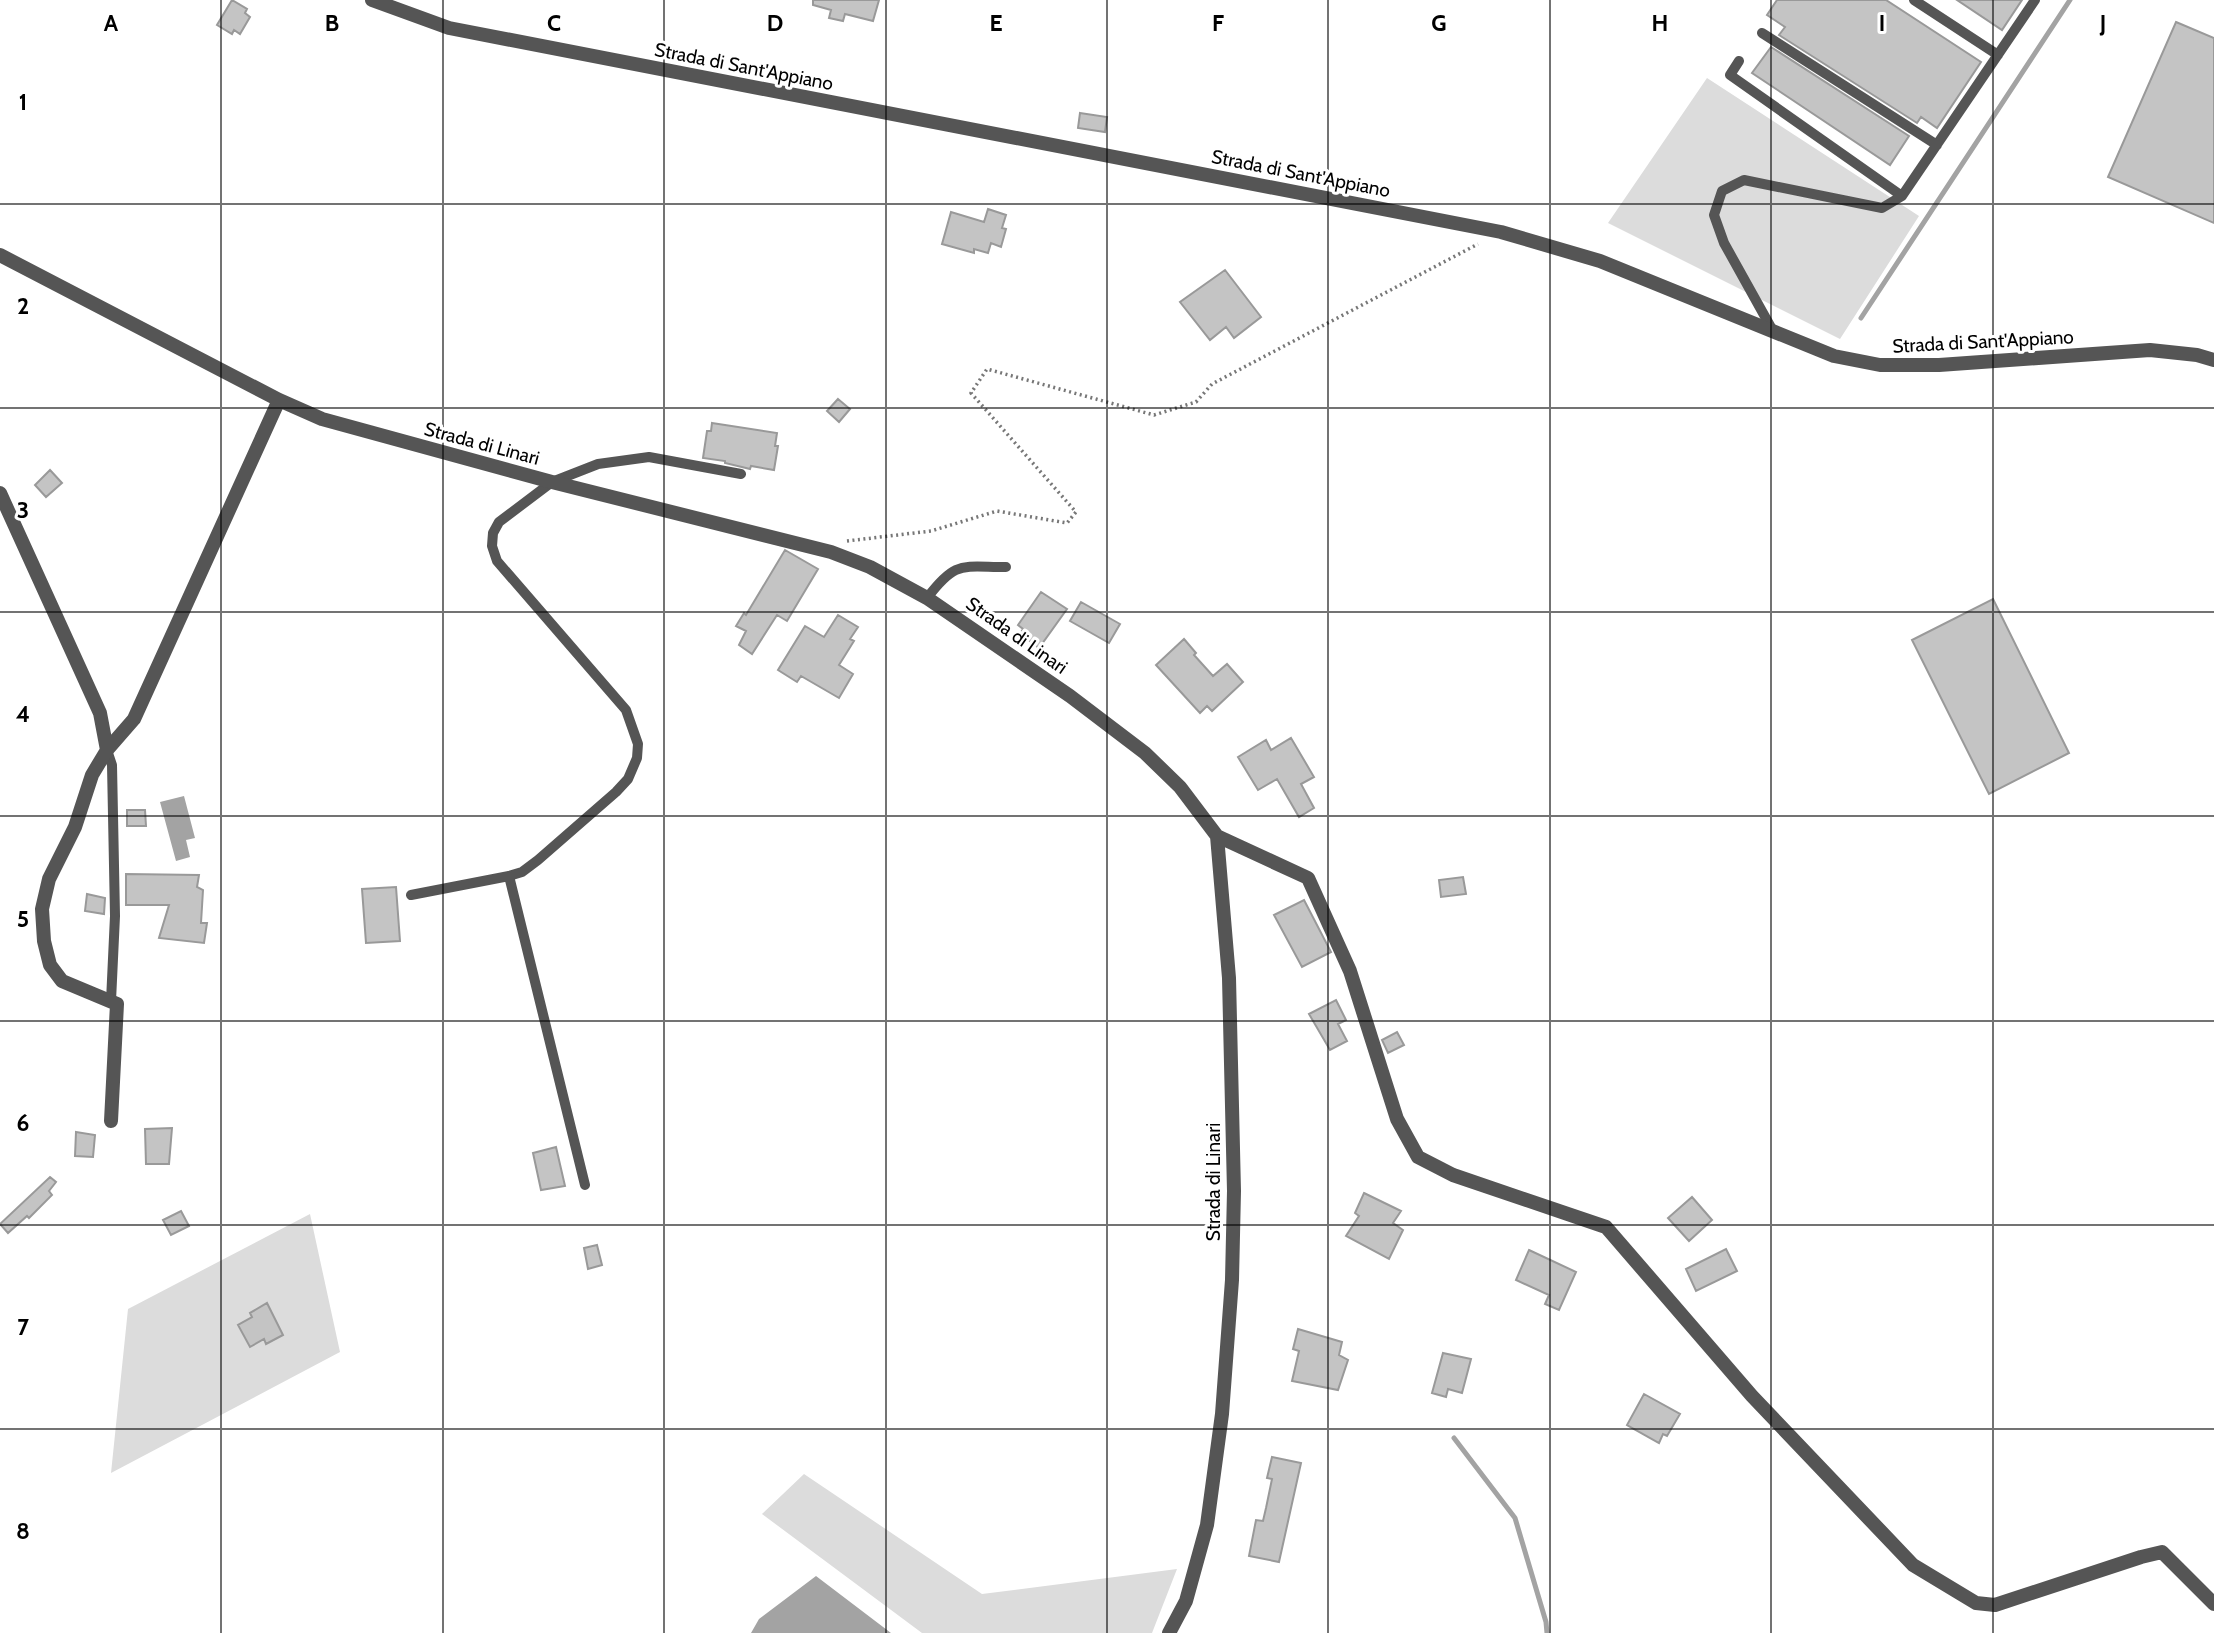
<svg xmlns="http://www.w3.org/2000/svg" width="2214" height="1633" font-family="Cabin,sans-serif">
  <rect width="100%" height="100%" fill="#fff"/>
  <path fill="#dcdcdc" d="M1707 78 1919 216 1840 339 1608 223Z
    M310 1214 340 1352 111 1473 128 1309Z
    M804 1474 982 1594 1177 1569 1152 1633H922L762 1514Z"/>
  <path fill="#a3a3a3" d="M184 796 195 838 186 840 190 857 176 861 160 802Z
    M816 1576 891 1633H751L759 1619Z"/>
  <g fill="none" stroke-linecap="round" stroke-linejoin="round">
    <path stroke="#a3a3a3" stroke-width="5" d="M1861 318 2070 0
      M1454 1438 1515 1518 1546 1622 1547 1633"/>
  </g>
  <path fill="#c4c4c4" stroke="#999" stroke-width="2" d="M232 0 247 9 245 13 250 17 240 34 234 30 232 34 217 25Z
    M813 0H879L873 21 845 14 843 21 829 18 831 10 813 5Z
    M1777 0H1886L1981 62 1937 128 1921 117 1917 123 1779 35 1785 27 1767 15Z
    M1957 0H2022L2002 30Z
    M2176 22 2214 38V223L2108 177Z
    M1771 47 1909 136 1890 165 1752 73Z
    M1080 113 1107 117 1105 132 1078 128Z
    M988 209 1006 215 1002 228 1006 229 1001 247 991 243 988 253 974 249V253L942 244 951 212 984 222Z
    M1225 270 1261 317 1234 338 1226 327 1210 340 1180 302Z
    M838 399 850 409 839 422 827 411Z
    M712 423 777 433 775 446H778L774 470 751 466 750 469 746 468 725 463V461L703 458 707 431H711Z
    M50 470 62 483 46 497 35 485Z
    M785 550 818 569 787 621 777 615 752 654 739 645 746 631 736 626 744 613 746 615Z
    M1041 592 1067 609 1039 648 1020 634 1023 629 1018 625Z
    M1993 599 2069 753 1989 794 1912 640Z
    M1081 602 1120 624 1109 643 1070 621Z
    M838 615 858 627 850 639 854 641 839 665 853 674 839 698 801 676 797 682 778 670 805 626 824 637Z
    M1184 639 1196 653 1194 655 1213 676 1227 664 1243 682 1212 711 1207 706 1200 713 1156 665Z
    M1291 738 1314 777 1301 784 1314 808 1299 817 1277 779 1258 790 1238 757 1266 740 1271 750Z
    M127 810H145L146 826H127Z
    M126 874 199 875 197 887 203 890 201 923H207L204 943 159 938 169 905H126Z
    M1463 877 1466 894 1441 897 1439 880Z
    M396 887 400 941 366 943 362 889Z
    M87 894 105 898 104 914 85 911Z
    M1304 900 1331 952 1302 967 1274 915Z
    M1336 1000 1346 1020 1338 1024 1347 1041 1330 1050 1309 1014Z
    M1397 1032 1404 1045 1388 1053 1382 1040Z
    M172 1128 169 1164H146L145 1129Z
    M76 1132 95 1135 93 1157 75 1156Z
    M556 1147 565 1186 541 1190 533 1153Z
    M50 1177 56 1182 49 1191 52 1195 29 1218 27 1216 8 1233 0 1224Z
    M1364 1193 1401 1211 1393 1223 1403 1230 1389 1259 1346 1236 1359 1216 1355 1213Z
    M1692 1197 1712 1220 1689 1241 1668 1218Z
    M181 1211 189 1226 171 1235 163 1220Z
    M597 1245 602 1265 588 1269 584 1248Z
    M1726 1249 1737 1271 1696 1291 1686 1269Z
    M1529 1250 1576 1272 1559 1310 1545 1304 1549 1295 1516 1280Z
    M267 1303 283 1335 266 1344 264 1339 250 1347 238 1325 252 1317 250 1313Z
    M1298 1329 1342 1342 1339 1355 1348 1360 1338 1390 1292 1381 1299 1351 1293 1349Z
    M1443 1353 1471 1359 1462 1393 1448 1389 1446 1397 1432 1393Z
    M1644 1394 1680 1414 1667 1436 1663 1434 1659 1443 1627 1425Z
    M1272 1457 1301 1463 1279 1562 1249 1556 1256 1520 1263 1521 1266 1508 1272 1479 1267 1478Z"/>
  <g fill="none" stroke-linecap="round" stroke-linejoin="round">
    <path stroke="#777" stroke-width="3.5" stroke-dasharray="2 3.5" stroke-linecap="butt" d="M847 541 931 531 997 511 1067 523 1076 512 971 393 987 369 1154 415 1196 402 1212 384 1478 244"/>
    <path stroke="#555" stroke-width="10" d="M1914 0 1998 55
      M1762 33 1937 145
      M1739 61 1730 75 1902 196
      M1773 331 1724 243 1714 215 1722 191 1744 180 1882 208 1902 196 2035 0
      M927 598C956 560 961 567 1006 567
      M107 750 112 765 115 916 111 1001
      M509 876 585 1185
      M411 895 509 876 522 872 538 860 616 792 628 779 637 758 638 744 626 710 497 561 492 546 493 533 499 522 552 482 598 464 649 457 741 474"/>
    <path stroke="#555" stroke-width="14" d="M372 0 449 28 1501 232 1600 261 1834 356 1880 365H1939L2150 350 2197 355 2214 360
      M0 255 279 400 322 419 552 482 831 552 870 567 927 598 1070 696 1145 753 1180 787 1217 836 1229 978 1234 1191 1232 1280 1222 1414 1207 1525 1186 1601 1169 1633
      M0 493 100 713 107 750
      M1217 836 1308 878 1350 971 1397 1119 1418 1157 1453 1175 1606 1227 1752 1396 1913 1565 1976 1603 1995 1605 2141 1557 2162 1552 2214 1604
      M111 1121 117 1004 62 981 50 965 44 941 42 909 49 879 75 827 92 775 107 750 134 719 279 400"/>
  </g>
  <path fill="none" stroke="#000" stroke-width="2" stroke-opacity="0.55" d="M221 0V1633M443 0V1633M664 0V1633M886 0V1633M1107 0V1633M1328 0V1633M1550 0V1633M1771 0V1633M1993 0V1633M0 204H2214M0 408H2214M0 612H2214M0 816H2214M0 1021H2214M0 1225H2214M0 1429H2214"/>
  <g text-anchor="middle" stroke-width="6" stroke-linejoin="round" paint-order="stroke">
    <g font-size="19" fill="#000" stroke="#fff">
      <text transform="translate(744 66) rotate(11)" y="7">Strada di Sant'Appiano</text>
      <text transform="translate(1301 173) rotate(11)" y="7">Strada di Sant'Appiano</text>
      <text transform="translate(1983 341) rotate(-3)" y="7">Strada di Sant'Appiano</text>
      <text transform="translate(482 443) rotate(15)" y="7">Strada di Linari</text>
      <text transform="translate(1017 635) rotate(35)" y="7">Strada di Linari</text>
      <text transform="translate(1213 1182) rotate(-90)" y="7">Strada di Linari</text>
    </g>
  </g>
  <g font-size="23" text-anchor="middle" font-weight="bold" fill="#000" stroke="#fff" stroke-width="6" stroke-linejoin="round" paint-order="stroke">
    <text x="111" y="31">A</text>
    <text x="332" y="31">B</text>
    <text x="554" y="31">C</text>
    <text x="775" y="31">D</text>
    <text x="996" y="31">E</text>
    <text x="1218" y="31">F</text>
    <text x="1439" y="31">G</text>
    <text x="1660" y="31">H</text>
    <text x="1882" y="31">I</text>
    <text x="2103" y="31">J</text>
    <text x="23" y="110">1</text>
    <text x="23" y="314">2</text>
    <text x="23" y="518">3</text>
    <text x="23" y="722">4</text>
    <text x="23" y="927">5</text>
    <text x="23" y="1131">6</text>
    <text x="23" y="1335">7</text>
    <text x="23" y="1539">8</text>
  </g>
</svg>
